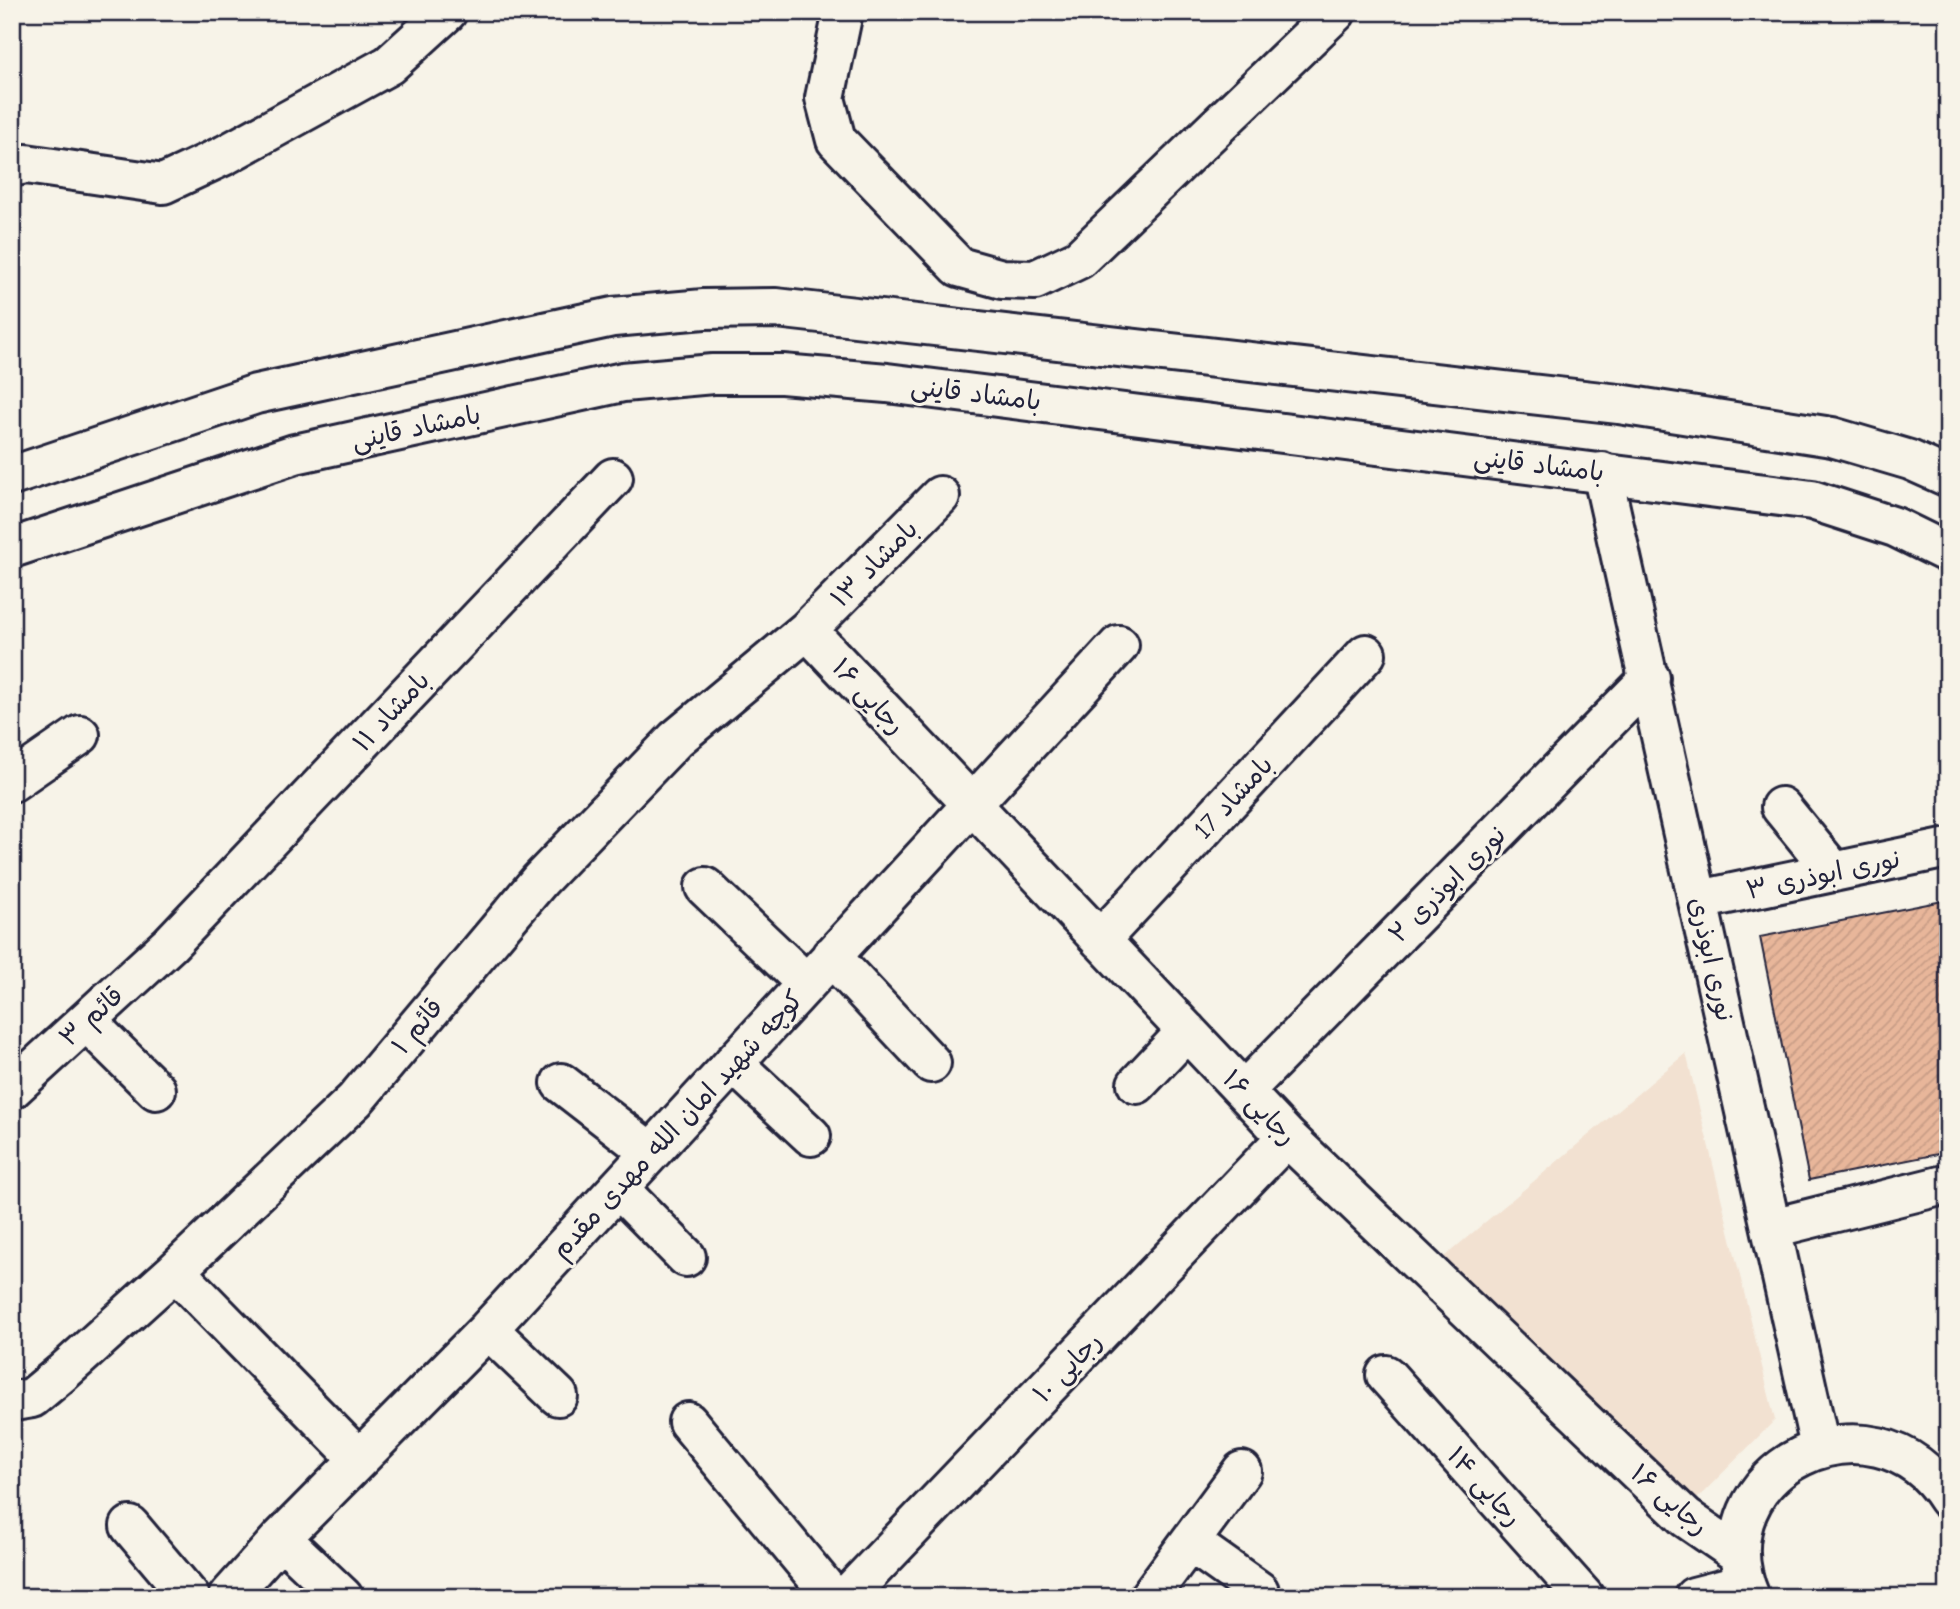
<svg xmlns="http://www.w3.org/2000/svg" width="1960" height="1609" font-family="'Comic Neue','Playpen Sans Arabic',sans-serif">
  <defs>
    <pattern id="building-hatch" width="6" height="6" patternUnits="userSpaceOnUse" patternTransform="scale(1.75)"><rect width="6" height="6" fill="#e8b69a"/><path d="M-1 1l2-2M0 6l6-6M5 7l2-2" fill="none" stroke="#c79c86"/></pattern>
  </defs>
  <rect width="100%" height="100%" fill="#f7f3e8"/>
  <filter id="ink" filterUnits="userSpaceOnUse"><feTurbulence type="fractalNoise" baseFrequency=".0143" numOctaves="2"/><feDisplacementMap in="SourceGraphic" scale="14" xChannelSelector="R" yChannelSelector="G"/><feConvolveMatrix kernelMatrix="1 2 1 2 8 2 1 2 1" color-interpolation-filters="sRGB"/></filter>
  <g filter="url(#ink)">
    <path fill="#f2e1d1" d="M1686 1053 1775 1420 1692 1504 1438 1262Z"/>
    <path fill="url(#building-hatch)" stroke="#22223b" stroke-width="2" d="M1948 900V1152L1809 1180 1760 937Z"/>
    <g fill="none" stroke-linecap="round" stroke-linejoin="round">
      <g stroke="#22223b" stroke-width="44">
        <path id="minor" d="M843 12 825 98 836 140 959 267 1002 279 1035 280 1079 259 1336 12
          M12 167 26 164 163 184 225 155 389 65 447 12
          M1602 472 1820 1447
          M807 630 1287 1137 1686 1518 1740 1555
          M12 782 80 735
          M1781 807 1834 872
          M705 887 806 983
          M1699 900 1948 848
          M1100 940 1366 654
          M831 956 931 1063
          M86 1021 156 1090
          M733 1063 811 1136
          M561 1083 650 1152
          M1137 1084 1187 1031
          M12 1089 170 944 613 478
          M1244 1091 1650 678
          M618 1188 686 1257
          M1772 1228 1948 1184
          M175 1271 359 1459
          M488 1329 558 1396
          M1386 1375 1584 1597
          M12 1399 14 1401 32 1398 62 1373 175 1271 355 1100 540 880 676 739 807 630 940 496
          M688 1422 833 1597
          M130 1526 190 1597
          M281 1538 343 1597
          M1190 1542 1259 1591
          M228 1597 281 1538 488 1329 1119 645
          M846 1597 1287 1137
          M1149 1597 1242 1471
          M1694 1597 1744 1584
          M1750 1597C1696 1470 1874 1382 1948 1499"/>
      </g>
      <g stroke="#22223b" stroke-width="44">
        <path id="major" d="M12 476 256 394 613 317 704 309 776 308 1619 404 1832 437 1910 460 1948 477
          M12 548 295 454 623 382 713 374H782L887 383 1812 500 1895 527 1948 553"/>
      </g>
      <use href="#minor" stroke="#f7f3e8" stroke-width="38"/>
      <use href="#major" stroke="#f7f3e8" stroke-width="38"/>
    </g>
  </g>
  <g text-anchor="middle" stroke-width="6" stroke-linejoin="round" paint-order="stroke">
    <g font-size="26" fill="#22223b" stroke="#f7f3e8">
      <text transform="translate(976 393) rotate(7)" y="9">بامشاد قاینی</text>
      <text transform="translate(416 427) rotate(-12)" y="9">بامشاد قاینی</text>
      <text transform="translate(1539 464) rotate(7)" y="9">بامشاد قاینی</text>
      <text transform="translate(874 563) rotate(-45)" y="9">بامشاد ۱۳</text>
      <text transform="translate(869 696) rotate(47)" y="9">رجایی ۱۶</text>
      <text transform="translate(391 711) rotate(-47)" y="9">بامشاد ۱۱</text>
      <text transform="translate(1233 797) rotate(-47)" y="9">بامشاد 17</text>
      <text transform="translate(1823 874) rotate(-12)" y="9">نوری ابوذری ۳</text>
      <text transform="translate(1447 884) rotate(-45)" y="9">نوری ابوذری ۲</text>
      <text transform="translate(1712 959) rotate(77)" y="9">نوری ابوذری</text>
      <text transform="translate(91 1016) rotate(-42)" y="9">قائم ۳</text>
      <text transform="translate(417 1026) rotate(-50)" y="9">قائم ۱</text>
      <text transform="translate(1260 1107) rotate(46)" y="9">رجایی ۱۶</text>
      <text transform="translate(677 1124) rotate(-47)" y="9">کوچه شهید امان الله مهدی مقدم</text>
      <text transform="translate(1067 1367) rotate(-46)" y="9">رجایی ۱۰</text>
      <text transform="translate(1485 1486) rotate(48)" y="9">رجایی ۱۴</text>
      <text transform="translate(1670 1499) rotate(41)" y="9">رجایی ۱۶</text>
    </g>
  </g>
  <rect width="1960" height="1609" fill="none" stroke="#f7f3e8" stroke-width="42"/>
  <rect x="21" y="21" width="1918" height="1567" fill="none" stroke="#22223b" stroke-width="2.5" filter="url(#ink)"/>
</svg>
